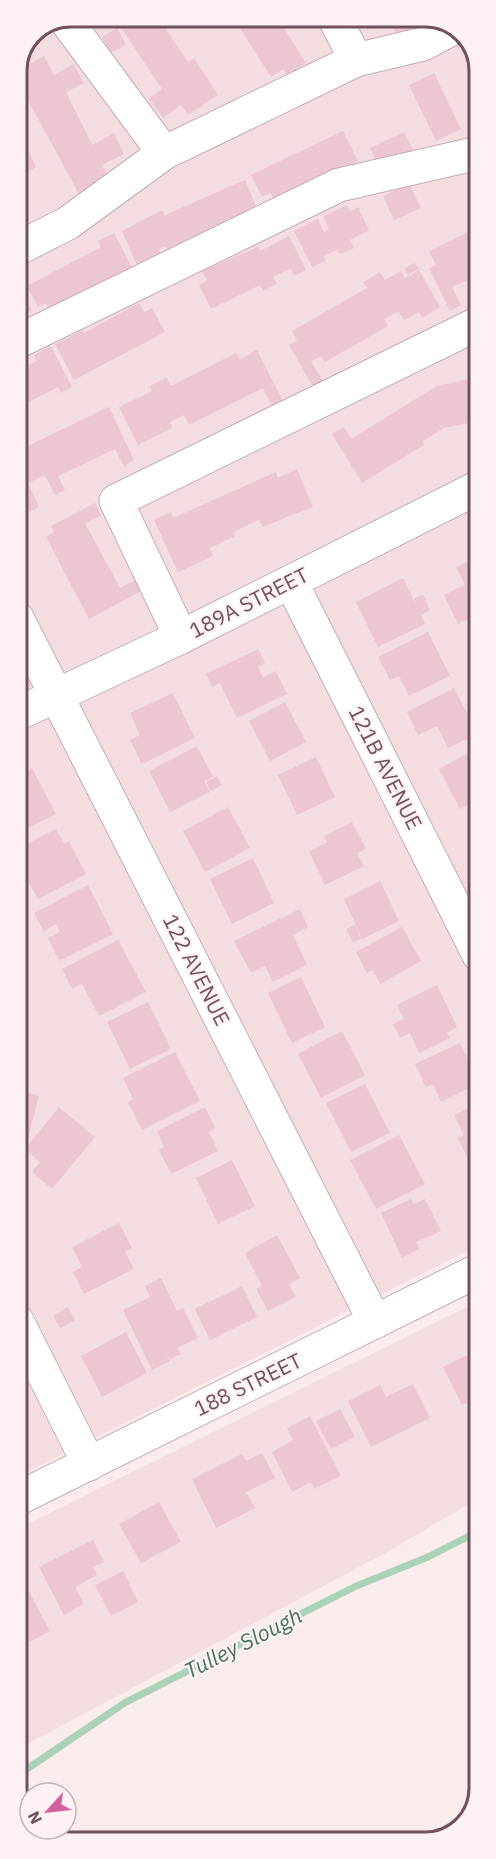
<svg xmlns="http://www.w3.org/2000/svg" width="496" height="1859" font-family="'IBM Plex Sans',sans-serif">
  <rect width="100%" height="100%" fill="#faebed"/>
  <path fill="#f3dde1" d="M71 17H432L461 30 478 60 479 1245 17 1477V71L33 32Z
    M479 1301V1498L389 1551 18 1749 17 1529Z"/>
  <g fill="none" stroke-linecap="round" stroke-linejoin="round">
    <path stroke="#a9d2b9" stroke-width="7" d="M18 1775 126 1702 354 1587 428 1557 479 1531"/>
  </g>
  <path fill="#ecc6d3" d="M114 17H158L188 62 194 58 218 95 188 115 181 105 163 118 149 98 162 89Z
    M233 17H277L306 63 287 75 283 69 271 77Z
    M360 17H381L383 21 367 30Z
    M388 17H420L414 20 418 27 398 37Z
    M117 28 126 45 111 53 102 37Z
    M44 56 54 75 74 64 84 83 66 92 92 145 114 133 124 154 102 165 110 180 80 196 17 80 27 73 24 67Z
    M434 73 461 129 436 141 409 85Z
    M343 131 358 161 276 205 271 193 262 197 251 175Z
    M404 132 414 152 380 169 370 148Z
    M21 135 36 167 17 177V137Z
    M245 180 259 213 169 254 165 246 159 249 164 259 139 270 122 231 162 210 165 215Z
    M409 184 421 208 394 220 383 196Z
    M347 205 350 211 358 207 369 230 350 240 354 248 340 254 337 250 324 256 326 261 312 267 294 231 318 219 324 232 329 229 323 217Z
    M478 227 479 275 452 287 461 305 450 311 429 268 436 265 429 251Z
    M114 233 134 271 51 314 46 303 38 307 27 286 101 247 98 241Z
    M289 236 306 270 294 276 291 268 273 277 277 284 263 291 260 285 211 309 199 285 207 281 202 271 258 247 260 251Z
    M415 263 419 268 408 275 404 269Z
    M419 270 440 307 422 318 419 312 404 320 398 311 384 319 388 326 325 362 321 356 311 361 323 381 313 387 289 345 297 341 292 331 367 288 363 282 380 272 385 280 401 271 405 278Z
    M20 287 32 310 24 314 29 324 17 330V289Z
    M139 303 144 312 152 308 165 332 74 380 55 344 83 330 84 333Z
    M51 346 72 387 61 393 58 387 17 408V365L21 363 23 368 37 361 34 355Z
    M257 350 283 401 272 406 263 388 189 425 184 415 170 422 172 428 138 445 119 407 152 391 150 386 166 378 171 386 236 353 240 359Z
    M473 378 479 387V421L444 428 423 441 424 445 362 483 332 434 344 427 351 439 437 386Z
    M109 407 134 460 124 466 115 449 58 476 65 490 55 495 45 475 28 483 39 507 29 512 17 487V451Z
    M297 469 313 507 262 527 259 520 233 532 235 536 210 548 213 556 178 572 154 520 171 512 173 518 276 472 278 478Z
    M95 503 101 515 85 523 120 588 139 578 145 589 89 619 46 537 54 532 51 526Z
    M479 556V614L458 624 444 595 465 585 456 567Z
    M403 578 419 611 414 599 423 594 430 610 421 615 425 624 378 647 356 602Z
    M428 632 450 676 409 696 399 676 390 680 378 657Z
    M258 649 265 663 258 667 263 677 276 671 287 694 237 718 220 683 212 687 206 674Z
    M454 688 468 715 479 709V733L448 748 437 726 418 735 407 712Z
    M173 693 195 738 142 764 130 740 140 735 130 713Z
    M285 702 306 742 270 761 249 721Z
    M197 746 213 777 204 781 210 792 170 812 149 771Z
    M479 747V799L460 809 439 769Z
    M316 757 335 797 297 815 278 775Z
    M32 768 56 814 17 834V776Z
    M217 776 222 785 211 791 206 782Z
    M228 807 250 848 205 872 183 831Z
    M352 822 366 849 357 853 364 866 325 885 309 851 327 842 324 836Z
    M479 825V845L471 829Z
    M56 829 64 844 69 841 86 874 38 899 28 881 21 884 17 877V849Z
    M253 858 274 903 232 924 210 879Z
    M380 881 399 921 362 939 344 899Z
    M88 885 113 934 59 961 48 938 60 932 56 924 43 931 34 913Z
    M300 909 308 927 293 935 307 965 273 982 265 966 251 973 234 941Z
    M355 925 361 939 353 942 346 929Z
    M402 927 421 961 380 984 373 970 367 973 356 952Z
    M118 940 146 992 99 1016 82 984 72 989 62 969Z
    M301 977 325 1027 292 1043 268 993Z
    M437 985 457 1027 447 1033 450 1038 419 1053 410 1033 400 1038 393 1024 404 1019 397 1005Z
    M148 1002 171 1049 130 1069 107 1022Z
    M342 1031 365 1075 321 1098 298 1054Z
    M460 1043 469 1062 474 1059 479 1069V1083L441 1102 433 1084 426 1087 415 1064Z
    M175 1052 200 1101 142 1130 128 1102 133 1099 123 1078Z
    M365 1084 390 1133 351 1152 326 1103Z
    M19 1090 39 1096 25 1149 17 1147Z
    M479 1103V1151L467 1157 458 1138 464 1135 454 1115Z
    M59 1107 95 1137 52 1189 32 1172 40 1162 25 1149Z
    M205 1107 215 1128 209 1132 218 1151 171 1174 159 1150 164 1147 157 1131Z
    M399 1135 425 1184 376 1209 350 1160Z
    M232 1160 255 1206 218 1224 196 1178Z
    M411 1199 414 1204 425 1199 441 1231 416 1242 419 1249 402 1258 381 1213Z
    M119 1223 132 1248 125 1251 134 1269 84 1294 73 1272 82 1267 72 1247Z
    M277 1235 300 1278 289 1284 296 1297 268 1311 256 1289 262 1286 245 1253Z
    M161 1278 177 1311 183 1308 198 1338 177 1348 181 1354 170 1359 166 1353 170 1361 152 1370 123 1310 150 1297 145 1286Z
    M242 1286 257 1317 210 1340 195 1309Z
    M68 1307 75 1320 60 1328 53 1316Z
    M126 1332 147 1373 102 1397 81 1356Z
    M479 1349V1397L462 1405 443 1367Z
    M413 1384 430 1418 371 1447 348 1401 380 1385 386 1397Z
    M340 1409 355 1437 331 1449 316 1421Z
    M310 1416 341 1476 314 1489 311 1482 292 1492 272 1452 293 1440 287 1428Z
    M262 1453 275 1478 246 1492 255 1508 216 1528 192 1479 242 1454 246 1461Z
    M159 1502 181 1542 141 1563 119 1524Z
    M93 1540 104 1562 93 1567 97 1575 75 1587 84 1604 64 1615 39 1567Z
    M123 1571 138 1602 111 1616 95 1585Z
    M27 1588 50 1631 18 1648 17 1593Z"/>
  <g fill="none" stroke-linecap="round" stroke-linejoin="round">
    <g stroke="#c6adb5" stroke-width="35">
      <path id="minor" d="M334 17 356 60
        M65 19 164 153
        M17 249 68 223 164 153 356 60 423 44 455 27
        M17 342 339 185 478 153
        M291 582 479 955
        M17 618 375 1322
        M181 637 116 501 479 323
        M17 714 181 637 479 487
        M17 1321 89 1464
        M17 1499 479 1270"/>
    </g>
    <use href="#minor" stroke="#fff" stroke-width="33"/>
  </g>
  <g text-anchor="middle" stroke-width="4.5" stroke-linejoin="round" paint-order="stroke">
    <g font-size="21" fill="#72515e" stroke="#fdf1f3">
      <text transform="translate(249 603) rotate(-27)" y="7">189A STREET</text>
      <text transform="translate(385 768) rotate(63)" y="7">121B AVENUE</text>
      <text transform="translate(196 970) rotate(63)" y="7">122 AVENUE</text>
      <text transform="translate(248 1385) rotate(-26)" y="7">188 STREET</text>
    </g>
    <g font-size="22" font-style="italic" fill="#46755a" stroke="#fdf1f3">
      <text transform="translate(243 1643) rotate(-27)" y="8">Tulley Slough</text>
    </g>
  </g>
  <path d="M0 0H496V1859H0ZM71 27H425A44 44 0 0 1 469 71V1788A44 44 0 0 1 425 1832H71A44 44 0 0 1 27 1788V71A44 44 0 0 1 71 27Z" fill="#fdf1f3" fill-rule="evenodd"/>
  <path fill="none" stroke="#72515e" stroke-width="3" d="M71 27H425A44 44 0 0 1 469 71V1788A44 44 0 0 1 425 1832H71A44 44 0 0 1 27 1788V71A44 44 0 0 1 71 27Z"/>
  <g transform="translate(48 1811) rotate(243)"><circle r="28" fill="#fdf1f3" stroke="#c5b1b7" stroke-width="1.5"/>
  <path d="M0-4.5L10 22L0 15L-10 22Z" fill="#d4609d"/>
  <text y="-9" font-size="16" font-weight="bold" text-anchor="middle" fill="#72515e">N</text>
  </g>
</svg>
